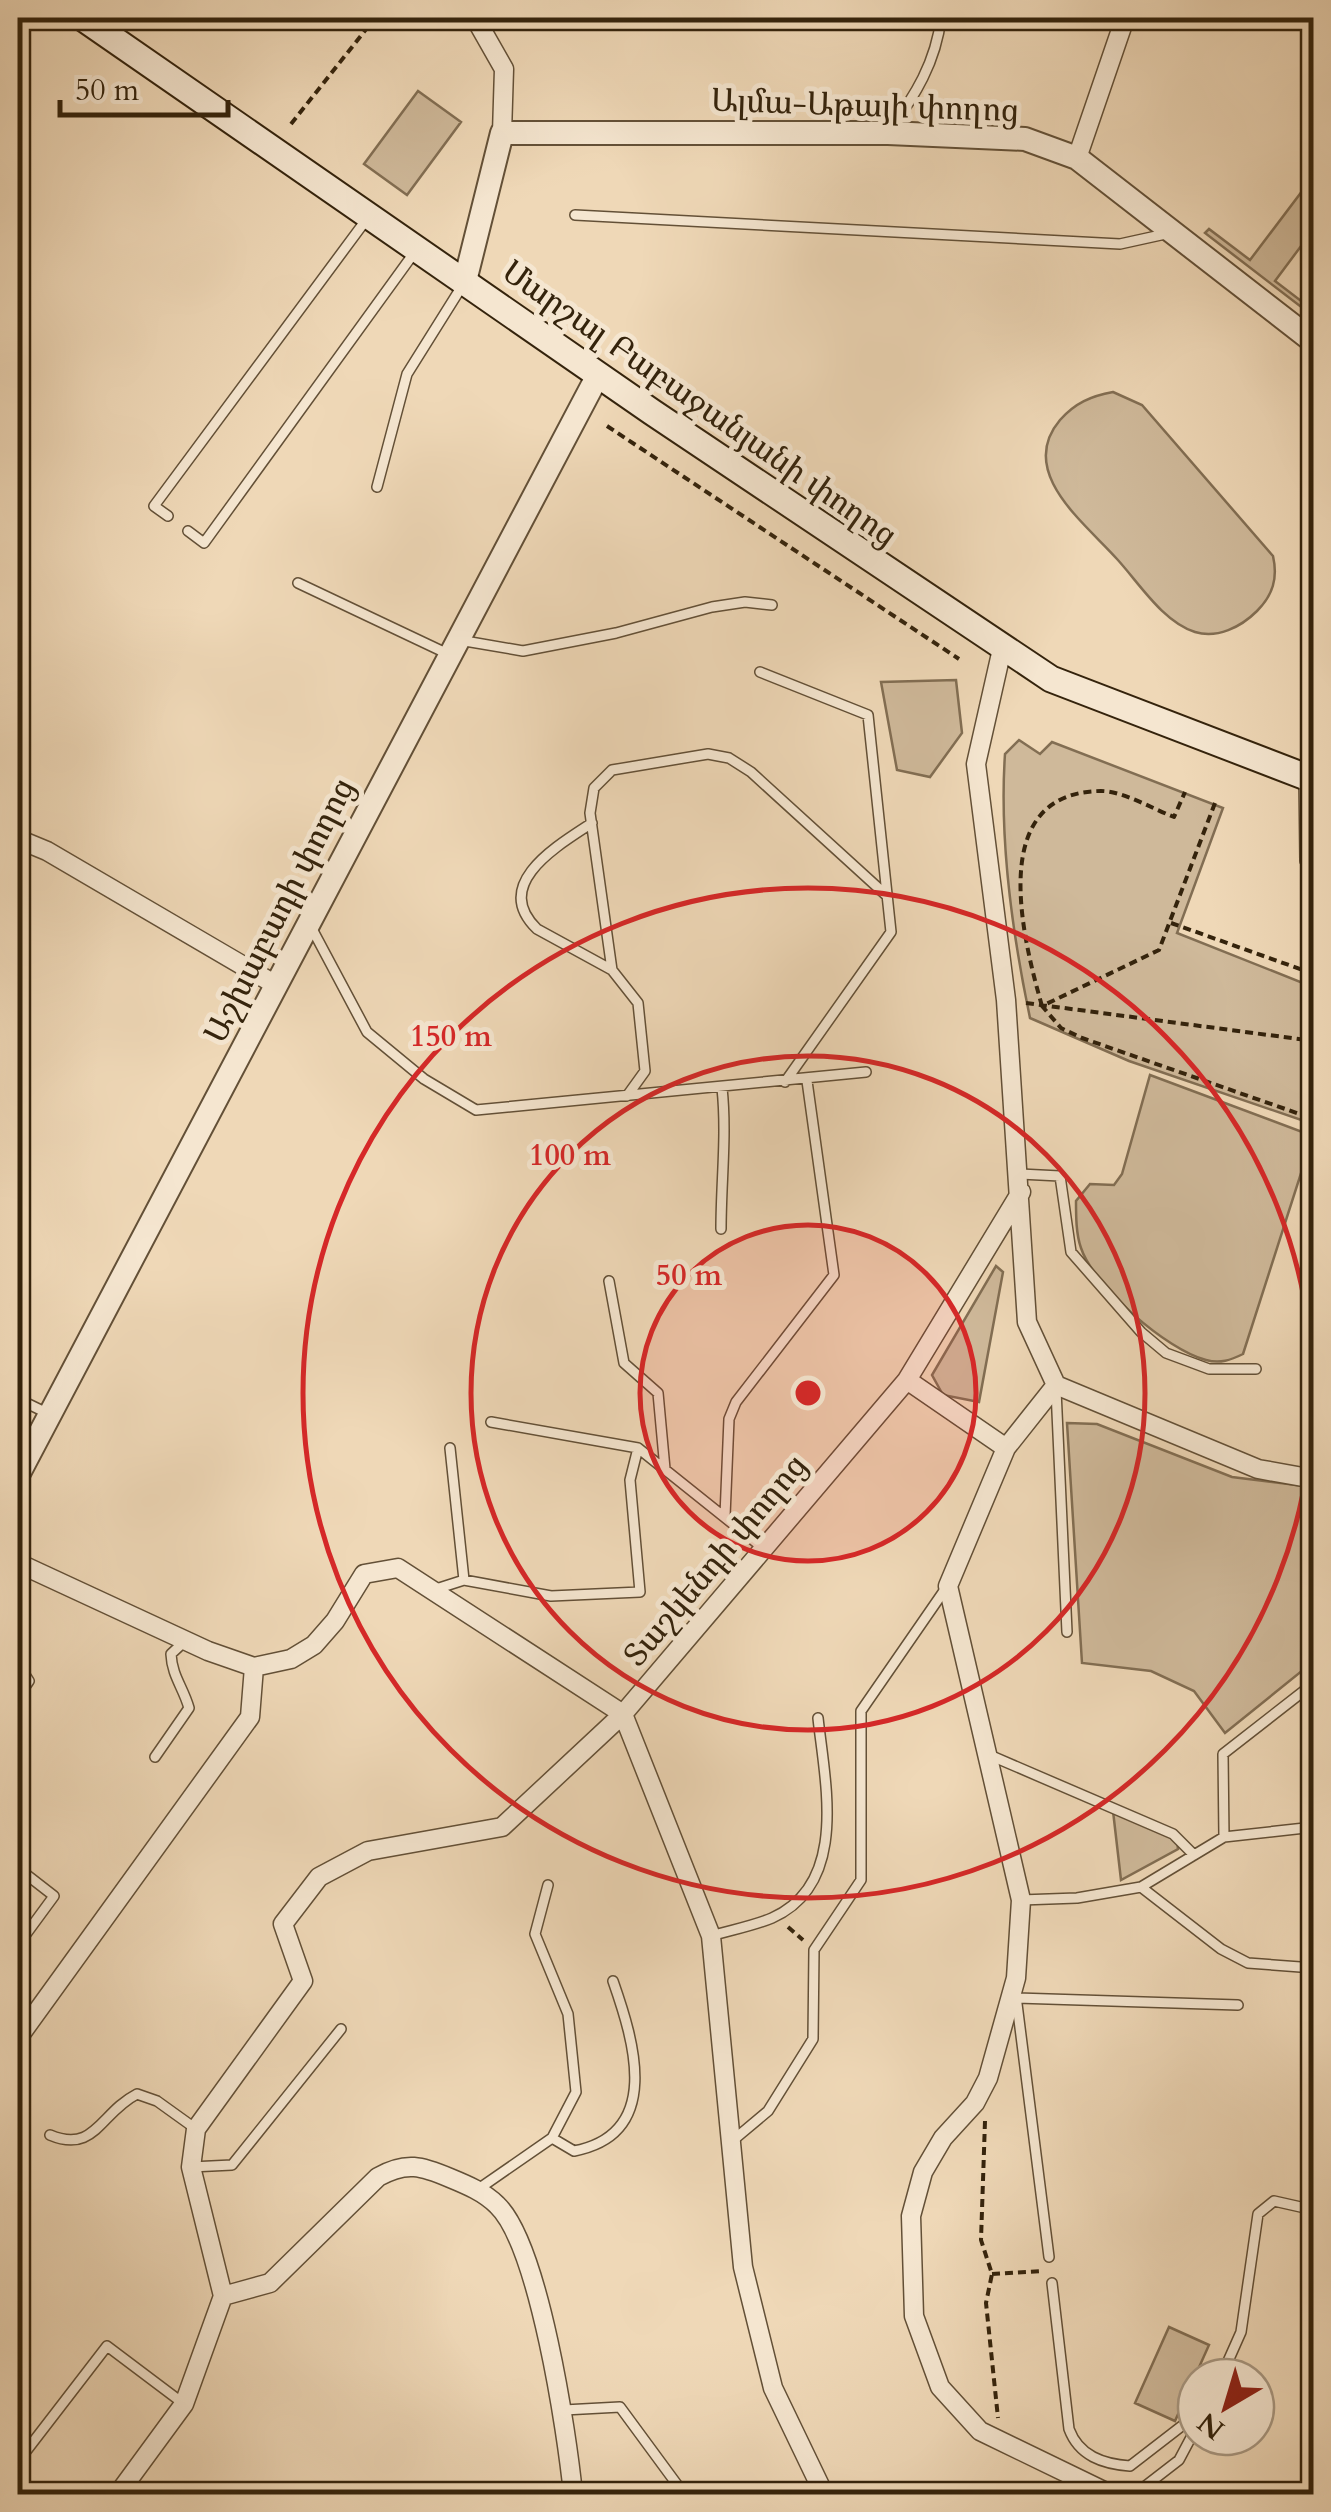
<svg xmlns="http://www.w3.org/2000/svg" width="1331" height="2512" font-family="Cardo,'Noto Serif Armenian',serif">
  <rect width="100%" height="100%" fill="#efd8b7"/>
  <filter id="stains"><feTurbulence type="fractalNoise" baseFrequency=".002" numOctaves="4"/><feColorMatrix values="0 0 0 0 .2 0 0 0 0 .09 0 0 0 0 .02 0 0 0 .5 -.17"/></filter>
  <radialGradient id="worn" r=".72"><stop offset=".6" stop-color="#630" stop-opacity="0"/><stop offset="1" stop-color="#630" stop-opacity=".3"/></radialGradient>
  <path fill="#cfb99a" stroke="#826e53" stroke-width="2.5" d="M418 91 461 122 407 195 364 164Z
    M1309 182 1313 186V230L1275 281 1313 310V316L1205 233 1209 229 1250 260Z
    M1113 392 1142 405 1273 556C1278 578 1273 595 1257 611 1241 627 1217 639 1195 632 1163 622 1139 583 1117 559 1085 523 1016 472 1060 420 1075 403 1091 396 1113 392Z
    M956 680 962 733 930 777 897 770 881 682Z
    M1019 740 1040 754 1052 742 1223 808 1177 933 1313 987 1309 1025 1314 1027 1313 1124 1129 1061 1030 1018C1012 932 999 841 1005 754Z
    M1150 1075 1313 1136 1243 1354C1231 1360 1220 1364 1206 1360 1167 1350 1094 1287 1081 1248 1076 1234 1076 1216 1076 1201L1090 1184 1114 1185 1122 1174Z
    M996 1266 1003 1272 979 1402 943 1395 932 1375Z
    M1067 1423 1097 1424 1232 1477 1313 1487V1662L1225 1733 1194 1691 1151 1671 1082 1663Z
    M1113 1811 1177 1840 1178 1849 1121 1880Z
    M1169 2327 1209 2345 1175 2421 1135 2403Z"/>
  <g fill="none" stroke-linecap="round" stroke-linejoin="round">
    <g stroke="#635037" stroke-width="12">
      <path id="service" d="M889 131C915 96 936 62 941 18
        M575 215 1120 244 1170 233
        M377 487 407 374 464 283
        M168 516 154 506 366 220
        M188 531 204 543 414 253
        M298 583 448 654
        M459 640 523 651 616 633 712 607 745 602 772 605
        M760 672 868 715 891 932 785 1082
        M1304 779 1305 861 1314 864
        M592 823C557 846 491 884 537 929L612 970
        M310 925 367 1032 424 1079 476 1110 866 1072
        M627 1096 645 1071 638 1003 612 970 590 813 594 788 612 770 708 754 729 758 751 772 886 895
        M1020 1174 1060 1176 1071 1252 1141 1332 1166 1353 1209 1369H1256
        M721 1229C721 1181 727 1135 722 1088
        M609 1281 624 1363 658 1393 665 1469
        M1056 1390 1067 1632
        M18 1399 49 1414
        M491 1422 638 1448 763 1548
        M450 1448 464 1580
        M725 1516 729 1419 736 1402 834 1275 807 1081
        M436 1589 464 1580 551 1596 640 1592 630 1480 638 1448
        M18 1664 29 1681 18 1697
        M987 1754 1173 1834 1194 1855
        M155 1757 189 1708C183 1687 172 1676 171 1654L185 1641
        M1224 1837 1314 1827
        M18 1868 54 1896 18 1945
        M1141 1887 1221 1949 1248 1963 1314 1968
        M1021 1900 1077 1898 1141 1887 1224 1837 1223 1754 1314 1683
        M711 1936C731 1930 753 1926 772 1918 849 1884 825 1783 818 1718
        M1016 1996 1049 2257
        M1017 1998 1238 2005
        M50 2135C95 2154 100 2113 137 2094L157 2101 196 2129
        M552 2138 574 2151C663 2134 634 2041 613 1981
        M731 2142 768 2111 813 2039 814 1950 861 1880V1711L946 1588
        M191 2167 232 2165 341 2029
        M477 2190 552 2138 576 2092 568 2014 535 1934 548 1885
        M1052 2283 1069 2429C1079 2456 1103 2464 1130 2466L1196 2415
        M1221 2377 1241 2332 1258 2214 1274 2201 1314 2210
        M564 2410 620 2407 684 2494
        M20 2459 107 2346 184 2404
        M1135 2494 1179 2460 1196 2428"/>
    </g>
    <g stroke="#635037" stroke-width="21">
      <path id="minor" d="M475 18 504 69 502 133
        M1077 158 1125 18
        M1002 649 976 764 1006 1000 1027 1322 1056 1385 1258 1469 1314 1479
        M18 839 47 851 276 985
        M907 1380 1006 1448
        M1056 1385 1006 1448 948 1586 1021 1900 1016 1978 988 2078 975 2103 943 2138 923 2172 911 2216 914 2316 940 2387 980 2431 1110 2494
        M18 1563 208 1651 254 1667 291 1659 314 1645 335 1621 364 1574 398 1568 623 1714
        M623 1714 711 1936 743 2267 773 2388 824 2494
        M18 2038 250 1717 254 1667
        M223 2296 270 2283 378 2177C406 2161 422 2166 450 2178 467 2185 484 2192 497 2205 539 2245 567 2433 573 2494
        M118 2494 184 2404 223 2296 191 2167 196 2129 303 1981 283 1924 319 1877 368 1851 502 1827 623 1714 907 1380 1021 1192"/>
    </g>
    <g stroke="#635037" stroke-width="26">
      <path id="tertiary" d="M465 281 502 133H888L1025 139 1077 158 1314 342
        M18 1475 598 375"/>
    </g>
    <g stroke="#34230c" stroke-width="29">
      <path id="secondary" d="M83 18 652 412 1051 679 1314 780"/>
    </g>
    <path stroke="#34230c" stroke-width="4" stroke-dasharray="8 5" stroke-linecap="butt" d="M291 124 375 18
      M607 426 959 659
      M1215 803 1159 950 1042 1006 1061 1028 1082 1038 1314 1119
      M1171 923 1314 974
      M1026 1003 1314 1041
      M1042 1006C1022 936 986 792 1101 791 1123 791 1153 809 1174 817L1185 792
      M788 1927 803 1940
      M985 2121 981 2240 992 2274 986 2303 998 2418
      M992 2274 1042 2271"/>
    <use href="#service" stroke="#f5e6d0" stroke-width="9"/>
    <use href="#minor" stroke="#f5e6d0" stroke-width="18"/>
    <use href="#tertiary" stroke="#f5e6d0" stroke-width="22"/>
    <use href="#secondary" stroke="#f5e6d0" stroke-width="25"/>
  </g>
  <circle cx="808" cy="1393" r="168" fill="#d62828" fill-opacity=".12"/>
  <g fill="none" stroke="#d62828" stroke-width="5">
    <circle cx="808" cy="1393" r="168"/>
    <circle cx="808" cy="1393" r="337"/>
    <circle cx="808" cy="1393" r="505"/>
  </g>
  <g text-anchor="middle" stroke-width="10" stroke-linejoin="round" paint-order="stroke">
    <g font-size="32" fill="#34230c" stroke="#f5e6d0">
      <text transform="translate(865 105) rotate(2)" y="11">Ալմա-Աթայի փողոց</text>
      <text transform="translate(700 403) rotate(35)" y="11">Մարշալ Բաբաջանյանի փողոց</text>
      <text transform="translate(279 910) rotate(-63)" y="11">Աշխաբադի փողոց</text>
      <text transform="translate(715 1560) rotate(-50)" y="11">Տաշկենդի փողոց</text>
    </g>
  </g>
  <circle cx="808" cy="1393" r="15" fill="#d62828" stroke="#f5e6d0" stroke-width="5"/>
  <g font-size="30" text-anchor="middle" font-weight="bold" fill="#d62828" stroke="#f5e6d0" stroke-width="10" stroke-linejoin="round" paint-order="stroke">
    <text x="451" y="1046">150 m</text>
    <text x="570" y="1165">100 m</text>
    <text x="689" y="1285">50 m</text>
  </g>
  <rect width="1331" height="2512" fill="none" stroke="#efd8b7" stroke-width="60"/>
  <rect x="20" y="20" width="1291" height="2472" fill="none" stroke="#34230c" stroke-width="5"/>
  <rect x="30" y="30" width="1271" height="2452" fill="none" stroke="#34230c" stroke-width="2.5"/>
  <g transform="translate(1226 2407) rotate(218)"><circle r="48" fill="#f5e6d0" stroke="#a89882" stroke-width="2.5"/>
  <path d="M0-8L18 38L0 25L-18 38Z" fill="#8f2418"/>
  <text y="-15" font-size="28" font-weight="bold" text-anchor="middle" fill="#34230c">N</text>
  </g>
  <path d="M60 100v15h168v-15" fill="none" stroke="#34230c" stroke-width="5"/>
  <text x="75" y="100" font-size="30" fill="#34230c" stroke="#f5e6d0" stroke-width="8" paint-order="stroke">50 m</text>
  <rect width="100%" height="100%" filter="url(#stains)"/>
  <rect width="100%" height="100%" fill="url(#worn)"/>
</svg>
